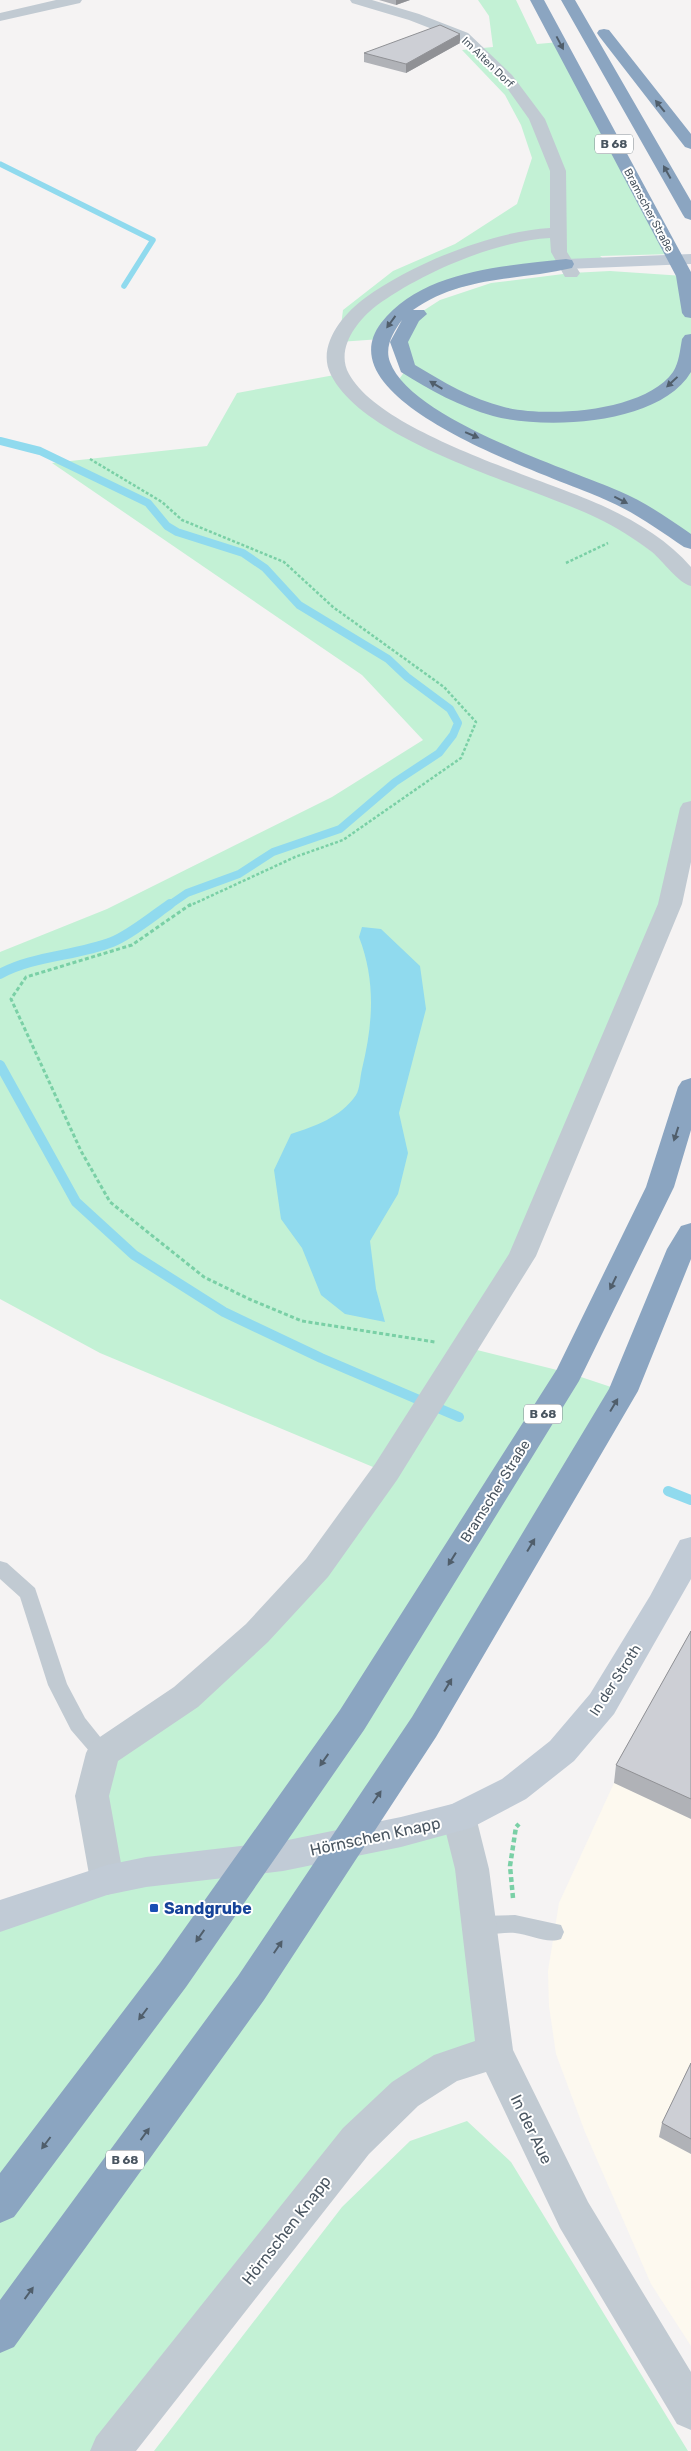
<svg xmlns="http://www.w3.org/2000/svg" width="691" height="2451" font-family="Rubik,sans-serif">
  <rect width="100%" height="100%" fill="#f5f3f3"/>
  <path fill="#fdf9ef" d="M691 1644V2346L651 2284 585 2132 556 2054 549 2006 548 1971 559 1903 614 1783Z"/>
  <path fill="#c3f1d5" d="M478 0H516L537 44 560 42 673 254 600 256 606 261 518 270 412 302 381 339 339 342 343 310 393 271 455 244 517 204 532 158 521 125 505 95 462 50 493 47 489 16Z
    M610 271 684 276 691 288V543L654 517 492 444 395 385 407 368 399 342 412 318 440 300 491 283 571 273Z
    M340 374 386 419 595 510 691 580V808L670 904 522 1256 465 1347 569 1373 623 1391 348 1841 459 1817 495 2052 405 2094 110 2451H0V1916L107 1879 103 1753 186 1697 385 1472 100 1353 0 1299V952L107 909 332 797 423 740 362 675 52 463 207 446 237 393Z
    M467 2121 511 2162 688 2451H154L342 2207 410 2141Z"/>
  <path fill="#90daee" d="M362 927 381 929 420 966 426 1009 399 1113 408 1153 398 1194 370 1241 376 1289 385 1322 345 1314 321 1295 302 1248 281 1219 274 1170 291 1134C315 1126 340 1118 356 1095 360 1089 360 1077 362 1069 373 1024 376 981 359 937Z"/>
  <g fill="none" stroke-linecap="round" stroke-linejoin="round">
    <path stroke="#90daee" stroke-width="5.5" d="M0 164 153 240 124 286"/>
    <path stroke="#90daee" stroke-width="8" d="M0 441 40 451 148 503 167 526 177 532 243 553 265 568 299 605 388 659 407 677 450 709 458 723 453 735 439 753 395 782 340 829 273 852 239 874 187 893 168 906"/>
    <path stroke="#90daee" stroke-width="10" d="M0 974C32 956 76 956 112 942 130 935 153 916 170 904
      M0 1065 76 1202 134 1255 224 1312 321 1358 459 1417
      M668 1491 691 1500"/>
    <path stroke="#7ad0a6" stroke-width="2.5" stroke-dasharray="3 2" stroke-linecap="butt" d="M90 459 162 502 182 520 284 562 333 607 444 687 476 722 461 758 343 840 295 857 189 906
      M566 563 608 543"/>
    <path stroke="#7ad0a6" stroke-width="3" stroke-dasharray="4 2.5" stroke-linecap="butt" d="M191 904 132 945 26 977 11 999 81 1151 110 1202 204 1277 249 1299 302 1321 435 1342"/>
    <path stroke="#7ad0a6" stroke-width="4.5" stroke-dasharray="5 3" stroke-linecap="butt" d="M513 1898 510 1866 516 1827 519 1824"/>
    <path fill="#c1cad2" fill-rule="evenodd" d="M0 1561 7 1563 35 1588 67 1684 85 1718 113 1753 110 1759 103 1761 96 1759 71 1730 48 1685 20 1597 0 1579Z
      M515 1915 561 1925 564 1932 561 1939C547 1944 531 1935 515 1933 501 1932 487 1937 473 1932L470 1925 473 1918 480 1916Z"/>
    <path fill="#c1cad2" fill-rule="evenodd" d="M56 0H82L80 3 0 21V13Z
      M350 0H372L419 14 468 33 512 75 545 119 566 171 567 252 580 273 577 277H565L551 252 550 238C495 241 421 273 376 306 357 321 335 349 349 374 381 433 539 477 601 505 634 520 668 540 691 567V586C678 583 663 561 652 552 635 539 616 527 597 518 529 485 366 444 331 375 316 346 343 314 365 298 411 264 493 231 550 228V171L529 119 502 81 458 39 409 20 352 3Z
      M691 801V862L682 904 536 1256 397 1480 328 1577 268 1642 198 1707 118 1761 109 1796 124 1880 119 1891 107 1895 95 1891 90 1880 75 1796 86 1753 91 1743 174 1687 246 1624 306 1559 375 1464 509 1254 658 904 680 808 683 803Z
      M459 1802 471 1806 476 1817 489 1869 513 2050 588 2202 691 2372V2430L677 2424 560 2228 486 2072 457 2081 418 2106 369 2154 136 2451H90L96 2437 343 2128 392 2082 434 2055 475 2041 455 1869 442 1817 447 1806Z"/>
    <path fill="#c1cbd6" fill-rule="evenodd" d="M691 254V264L566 269 560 268 558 264 560 260 566 259Z
      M691 1537V1579L614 1714 574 1761 526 1799 471 1828 401 1847 283 1871 146 1887 107 1895 0 1932V1900L107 1865 146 1857 283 1841 401 1817 452 1804 502 1779 550 1741 590 1694 650 1596 680 1540Z"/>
    <path fill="#8ba5c1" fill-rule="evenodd" d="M530 0H544L691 272V318L685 317 682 313 676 276Z
      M561 0H575L691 201V220L685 218 683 215Z
      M604 29 609 30 691 134V149L685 147 599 36 597 33 599 30Z
      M566 259 572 260 574 264 572 268C518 281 462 275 413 310H424L427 314 419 321 408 342 415 365C443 382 472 399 504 407 547 418 645 412 673 372 679 363 680 350 682 339L685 335 691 334V372C660 425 546 430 493 416 460 407 430 390 401 372L390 342 402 320C394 331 384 346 390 362 411 419 564 467 619 491 645 502 668 518 691 534V549L684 547C659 530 634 512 606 500 559 478 320 404 381 323 422 270 504 266 566 259Z
      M691 1078V1130L674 1187 579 1381 364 1730 186 1987 14 2217 0 2223V2173L160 1963 340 1710 557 1369 646 1187 678 1087 682 1081Z
      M691 1223V1259L638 1391 436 1737 264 2000 14 2347 0 2353V2300L238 1976 412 1717 609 1389 667 1249 681 1226Z"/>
  </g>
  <path fill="#b0b2b7" d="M379 0H410L396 5Z
    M460 34V43L406 73 364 62V53Z
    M691 1631V1819L614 1783 616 1765Z
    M691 2063V2154L659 2137 662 2123Z"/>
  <path fill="#909195" d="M396 0H410L396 5Z
    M460 34V43L406 73V64Z"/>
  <path fill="#cdcfd5" stroke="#909195" d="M440 25 460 34 406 64 364 53Z
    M691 1631V1799L616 1765Z
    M691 2063V2139L662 2123Z"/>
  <defs><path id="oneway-solid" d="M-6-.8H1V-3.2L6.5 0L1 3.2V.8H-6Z" transform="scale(1.25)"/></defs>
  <g fill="#505e6b">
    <use href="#oneway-solid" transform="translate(560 43) rotate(62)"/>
    <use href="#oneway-solid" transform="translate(660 106) rotate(-129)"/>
    <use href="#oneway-solid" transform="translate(667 172) rotate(-119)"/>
    <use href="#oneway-solid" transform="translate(391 322) rotate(126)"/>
    <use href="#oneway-solid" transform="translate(672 382) rotate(137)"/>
    <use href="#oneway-solid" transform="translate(436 385) rotate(-149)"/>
    <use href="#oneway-solid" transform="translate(472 435) rotate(23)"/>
    <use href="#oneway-solid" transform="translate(621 500) rotate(27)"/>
    <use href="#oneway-solid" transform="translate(676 1134) rotate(108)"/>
    <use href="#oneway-solid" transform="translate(613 1283) rotate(116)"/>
    <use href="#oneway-solid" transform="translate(614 1405) rotate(-59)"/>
    <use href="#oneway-solid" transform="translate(531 1545) rotate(-59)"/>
    <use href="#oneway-solid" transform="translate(452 1559) rotate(122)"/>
    <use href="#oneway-solid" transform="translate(448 1685) rotate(-59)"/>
    <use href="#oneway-solid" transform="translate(324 1760) rotate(125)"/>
    <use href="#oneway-solid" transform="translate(377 1797) rotate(-56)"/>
    <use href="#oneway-solid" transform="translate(200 1936) rotate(125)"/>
    <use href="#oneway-solid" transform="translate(278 1947) rotate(-56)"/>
    <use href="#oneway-solid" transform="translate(143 2014) rotate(127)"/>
    <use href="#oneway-solid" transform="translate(145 2134) rotate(-54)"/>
    <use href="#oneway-solid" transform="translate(46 2143) rotate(127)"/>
    <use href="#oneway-solid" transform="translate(29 2293) rotate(-54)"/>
  </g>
  <rect fill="#1a4fb4" stroke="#fff" stroke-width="2" x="149" y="1903" width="10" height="10" rx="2.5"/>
  <g text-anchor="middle" stroke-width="4" stroke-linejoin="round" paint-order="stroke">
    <g font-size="11" fill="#4a5661" stroke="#fff">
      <text transform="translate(488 62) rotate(44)" y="4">Im Alten Dorf</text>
      <text transform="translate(649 210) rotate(62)" y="4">Bramscher Straße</text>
    </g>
    <g fill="#fff" stroke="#808990" stroke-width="1">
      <rect x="595" y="134.5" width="38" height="19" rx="4"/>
      <rect x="524" y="1404.5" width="38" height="19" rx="4"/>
      <rect x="106" y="2150.5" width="38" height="19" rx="4"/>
    </g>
    <g font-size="12" font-weight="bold" fill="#4a5661">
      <text x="614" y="148">B 68</text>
      <text x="543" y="1418">B 68</text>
      <text x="125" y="2164">B 68</text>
    </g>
    <g font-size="14" fill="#4a5661" stroke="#fff">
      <text transform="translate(495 1491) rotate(-58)" y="5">Bramscher Straße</text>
      <text transform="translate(615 1680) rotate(-57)" y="5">In der Stroth</text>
    </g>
    <g font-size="16" fill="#4a5661" stroke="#fff">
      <text transform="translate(375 1836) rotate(-12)" y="6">Hörnschen Knapp</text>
      <text transform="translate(532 2129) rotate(64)" y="6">In der Aue</text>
      <text transform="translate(286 2230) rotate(-52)" y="6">Hörnschen Knapp</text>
    </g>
    <g font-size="16" font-weight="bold" fill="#164399" stroke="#fff" text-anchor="start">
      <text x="164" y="1914">Sandgrube</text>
    </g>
  </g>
</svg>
